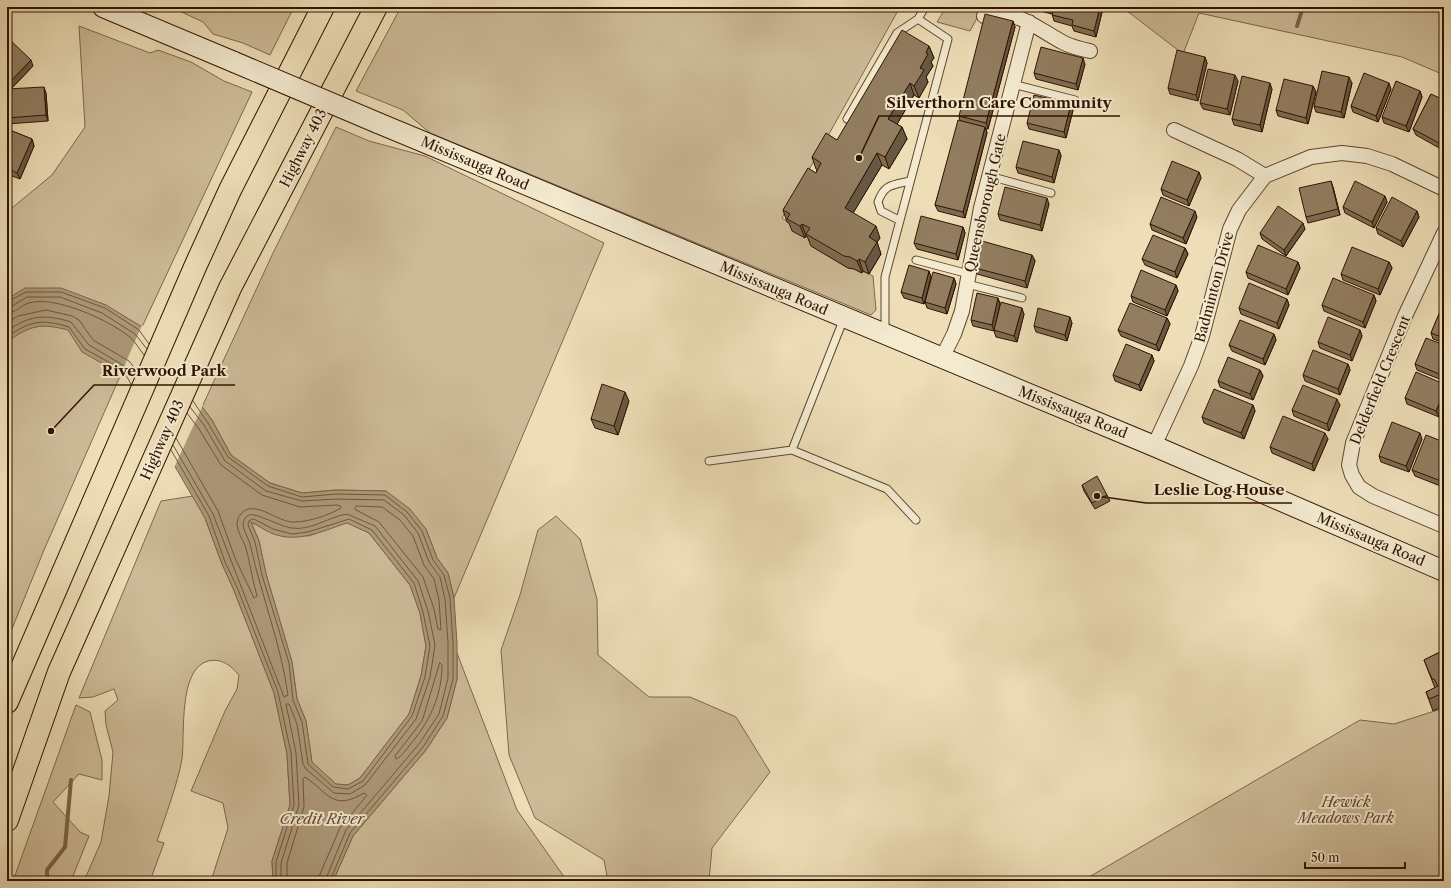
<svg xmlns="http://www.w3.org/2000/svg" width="1451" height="888" font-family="'Libre Caslon Text',serif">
  <rect width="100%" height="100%" fill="#eddeb7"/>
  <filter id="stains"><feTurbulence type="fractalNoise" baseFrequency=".005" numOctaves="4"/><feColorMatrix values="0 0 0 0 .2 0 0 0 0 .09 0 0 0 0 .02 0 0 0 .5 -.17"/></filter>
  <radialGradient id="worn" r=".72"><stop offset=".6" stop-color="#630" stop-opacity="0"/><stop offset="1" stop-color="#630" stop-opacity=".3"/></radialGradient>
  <path fill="#cdbb98" stroke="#7e674c" d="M171 7H294L270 55 243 43 213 34 203 22Z
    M401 7H900L782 218 814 240 811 246 848 268 854 269 861 273 863 271 873 276 876 310 871 315 430 133 403 110 356 91Z
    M946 7H990L981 11 970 31 937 22Z
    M1122 7H1444V75L1402 57 1199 13 1183 54Z
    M79 26 150 53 158 50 191 62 224 81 252 92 142 327 101 303 121 374 44 550 7 641V212L52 175 85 127Z
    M336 127 369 141 425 156 604 243 454 598 448 573 437 558 426 529 386 491 336 490 302 493 270 483 231 455 212 420 202 407 273 253Z
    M193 496 205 518 222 564 233 588 274 693 287 754 290 805 272 861 273 881H211L228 828 223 803 191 791 225 711 237 689 239 675C230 665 222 658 208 661 178 669 185 735 182 759 178 783 165 817 157 841L164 843 150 881H84L101 842 109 796 113 752 106 725 105 711 118 700 114 689 93 697 79 698 161 501Z
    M556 516 580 539 597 599 598 655 649 697H690L736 717 770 772 712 848 709 881H608L604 860 535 818 509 755 501 650 520 595 538 530Z
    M251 522 272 533 309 536 347 522 369 533 410 585 420 613 426 646 421 676 409 714 360 778 348 785 336 784 312 763 306 721 297 699 292 662 266 574 259 541Z
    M457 653 517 810 567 881H333L353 836 426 750 447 718 457 679Z
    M76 705 90 712 102 760V780L79 774 53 802 80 832 89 836 71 881H13Z
    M1444 708V881H1082L1360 720 1394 724Z"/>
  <path fill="#ad9979" stroke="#7b6349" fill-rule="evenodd" d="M25 288H61L106 305 142 327 212 420 231 455 270 483 302 493 336 490 386 491 410 509 426 529 437 558 448 573 454 598 457 643V679L447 718 426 750 353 836 333 881H273L272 861 290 805 287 754 274 693 233 588 222 564 205 518 121 374 82 352 68 330C40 323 31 325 7 342V299ZM251 522C258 525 264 530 271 533 297 544 322 531 347 523L369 533 410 585 420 613 426 646 421 676 409 714 360 778 348 785 336 784 312 762 306 721 297 699 292 662 266 574 259 541Z"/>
  <path fill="#eddeb7" d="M142 325 203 405 174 468 120 376Z"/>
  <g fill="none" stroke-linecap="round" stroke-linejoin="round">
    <path stroke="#6e563d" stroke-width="1" d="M7 302 26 292H61L105 308 139 330 149 344
      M7 307 12 306 27 297H60L102 313 135 334 147 349
      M7 313C16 313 21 305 29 303 55 295 111 321 131 338 136 343 140 350 144 355
      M7 323 18 316 46 310 72 316 79 320 93 340 129 361 137 371
      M7 331C30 315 45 314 71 322L89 345 126 367 134 378
      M7 337C31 320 42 319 69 327L85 349 123 370 131 384
      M193 401 208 423 228 457 268 486 302 497 336 494 385 495 407 512 422 531 433 560 444 575 450 598 453 643V679L443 716 423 747 350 833 330 881
      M190 407 204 425 225 461 266 491 302 501 336 499 384 500 404 515 418 533 429 562 440 577 445 599 448 643V678L439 714 419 744 346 830 325 881
      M176 438 218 511 235 558 254 598 257 596C252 579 250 561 245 545 242 539 238 532 237 525 237 521 238 517 241 514 254 498 278 523 294 522 309 522 329 515 341 508L340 506 337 505 300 507 262 495 221 465 199 429 187 413
      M173 445 213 514 284 697 288 695C281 645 262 597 251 548 250 540 244 533 243 525 243 521 245 517 249 515 255 512 281 527 292 528 311 531 328 517 347 514L375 526 418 581 428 611 435 645 430 677 416 719 365 785 350 794 334 793 306 769 303 764 297 724 289 704H286L296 753 299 805 281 863V881
      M171 450 209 516 225 562 237 587 278 692 291 753 294 805 276 862V881
      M357 506 382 507 400 520 413 536 424 565 434 579 439 600 441 630 438 629 434 609 423 577 379 522 356 510 355 508Z
      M254 519 273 529 292 534 308 532 349 519 372 530 414 583 423 612 430 646 425 677 412 716 363 781 348 789 333 787 308 764 302 722 293 700 289 663 262 575 255 542 248 525 249 521Z
      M440 663 442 665C442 696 429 723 409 746 405 751 401 757 396 759L395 756 422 721Z
      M287 881V863L304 807 303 779 305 777C328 792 332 812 364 793L367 795 340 828 320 874 319 881"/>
    <path stroke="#7b6349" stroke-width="4" d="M1297 26 1303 7
      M47 881V870L65 847 71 780"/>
    <g stroke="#5f462e" stroke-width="9">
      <path id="service" d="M1013 84 1075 100
        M847 119 897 33 918 19 925 7
        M989 176 1051 193
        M899 220 881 211 878 202C884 184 893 185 910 181
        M916 260 969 274
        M967 284 1022 298
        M844 318 792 450 887 489 916 520
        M885 332V277L948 39 918 19
        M709 461 792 450"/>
    </g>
    <g stroke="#5f462e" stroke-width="16">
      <path id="minor" d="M984 16C1013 6 1039 30 1064 43 1072 47 1081 49 1090 51
        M1174 130 1237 159 1265 176
        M1444 233 1405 316 1353 443 1349 465 1352 475 1359 487 1373 496 1444 526
        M942 358 954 334 962 311 981 208 1029 22
        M1154 446 1191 366 1202 336 1230 229 1239 210 1265 176 1311 157 1342 153 1367 156 1392 164 1444 189"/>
    </g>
    <g stroke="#301301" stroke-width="22">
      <path id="secondary" d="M103 7 234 62
        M378 123 1154 446 1444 571"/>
    </g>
    <g stroke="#301301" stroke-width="24">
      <path id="motorway" d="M7 702 195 267 230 190 323 7
        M7 820 59 672 230 288 376 7"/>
    </g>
    <use href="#service" stroke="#f3ead0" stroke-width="7"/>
    <use href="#minor" stroke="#f3ead0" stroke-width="14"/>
    <use href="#secondary" stroke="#f3ead0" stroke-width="20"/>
    <use href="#motorway" stroke="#eddeb7" stroke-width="22"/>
    <g stroke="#301301" stroke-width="22" stroke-linecap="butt">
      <path id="secondary-bridge" d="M234 62 378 123"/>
    </g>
    <use href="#secondary-bridge" stroke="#f3ead0" stroke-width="20"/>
  </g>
  <path fill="#7e6c53" stroke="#301301" d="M1035 7H1103V8L1096 37 1074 31 1072 26 1054 21 1052 14 1036 10Z
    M1013 21 1015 27 988 129H986L987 133 965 218 938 211 935 205 960 121 959 116Z
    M7 37 33 66 11 89 46 93 48 121 7 124V89H11L7 85Z
    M929 46 934 58 931 62 933 66 926 77 928 82 919 98 914 95 897 124 902 127 907 139 889 169 882 165 853 213 880 238 877 242 881 254 869 274 863 271 862 273 854 269 848 268 811 246 807 236H806L805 238 792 231 789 223 787 222 783 210 816 173 817 170 816 169 812 157 837 140Z
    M1205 57 1207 63 1198 101 1170 94 1168 88Z
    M1085 64 1078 90 1036 79 1034 73Z
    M1238 81 1230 115 1203 109 1200 103Z
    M1352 83 1344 118 1316 112 1314 106Z
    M1313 86 1316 92 1308 124 1278 116 1276 110Z
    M1272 89 1262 132 1234 125 1232 119Z
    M1391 89 1378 122 1353 112 1351 106Z
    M1420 91 1422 97 1409 132 1384 123 1382 117Z
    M1431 94 1441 149 1416 135 1413 129Z
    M1073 110 1066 138 1029 129 1027 123Z
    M7 129 32 139 34 146 20 179 7 174Z
    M1059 150 1061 156 1054 183 1018 173 1016 167Z
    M1199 172 1201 178 1189 206 1163 195 1161 189Z
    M1333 187 1340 215 1308 223 1306 217Z
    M1385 196 1387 202 1374 228 1345 213 1343 207Z
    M1049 204 1042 231 1000 220 998 214Z
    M1417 211 1419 217 1403 247 1378 234 1376 228Z
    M1197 217 1186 244 1152 230 1150 224Z
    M963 227 965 233 958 260 917 249 914 243Z
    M1305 229 1286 256 1262 239 1260 233Z
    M1185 248 1188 254 1177 278 1145 265 1142 259Z
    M1032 255 1035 261 1027 288 977 274 975 268Z
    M1298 262 1300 268 1288 295 1248 278 1246 272Z
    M1389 262 1392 268 1380 295 1343 280 1341 274Z
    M929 271 931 277 924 304 904 298 901 292Z
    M954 278 956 284 947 314 927 308 925 302Z
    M1176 285 1178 291 1167 316 1133 302 1131 296Z
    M1374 295 1376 301 1365 328 1324 311 1322 305Z
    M998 298 1000 304 995 327 1024 314 1017 342 996 337 994 331 973 326 971 320Z
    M1287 299 1289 305 1279 329 1241 314 1239 308Z
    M1444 302V343L1433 339 1431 333Z
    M1167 318 1170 324 1159 351 1121 336 1118 330Z
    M1072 323 1067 341 1036 332 1034 326Z
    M1360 330 1362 336 1352 361 1320 348 1318 342Z
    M1274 334 1276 340 1265 365 1232 351 1229 345Z
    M1444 345V381L1417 370 1415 364Z
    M1152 355 1154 361 1141 391 1115 381 1113 375Z
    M1348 364 1350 370 1340 395 1305 381 1303 375Z
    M1260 370 1263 376 1253 400 1220 387 1218 381Z
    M1444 384V404L1439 417 1407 404 1405 398Z
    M629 401 618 435 595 428 591 419Z
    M1253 405 1255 411 1244 439 1204 423 1202 417Z
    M1340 405 1329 431 1294 416 1292 410Z
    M1328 439 1314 471 1272 453 1270 447Z
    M1422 439 1409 472 1381 462 1379 456Z
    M1444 442V485L1443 487 1415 476 1412 470Z
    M1082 485 1107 495 1110 501 1095 509 1084 491Z
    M1444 650V706L1433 711 1426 692 1435 688 1424 660Z"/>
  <path fill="#665843" stroke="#301301" d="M1100 7H1103V8L1096 37 1094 31Z
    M1013 21 1015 27 988 129 986 123Z
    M929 46 934 58 931 62 933 66 926 77 928 82 919 98 914 86 926 53Z
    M1205 57 1207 63 1198 101 1196 95Z
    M1083 58 1085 64 1078 90 1076 84Z
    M31 60 33 66 11 89 9 83Z
    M1235 75 1238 81 1230 115 1227 109Z
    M1349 77 1352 83 1344 118 1341 112Z
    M910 83 914 95 893 131 888 119Z
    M1270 83 1272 89 1262 132 1260 125Z
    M1389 83 1391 89 1378 122 1376 116Z
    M1313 86 1316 92 1308 124 1306 118Z
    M44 87 46 93 48 121 46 115Z
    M1420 91 1422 97 1409 132 1406 126Z
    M1071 104 1073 110 1066 138 1064 132Z
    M902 127 907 139 889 169 885 157Z
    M985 127 987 133 965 218 963 212Z
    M1444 133V143L1441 149 1439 143Z
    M32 139 34 146 20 179 17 173Z
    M1059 150 1061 156 1054 183 1052 177Z
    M877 153 882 165 849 220 845 208Z
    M1199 172 1201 178 1189 206 1187 200Z
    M1331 181 1333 187 1340 215 1338 209Z
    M1385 196 1387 202 1374 228 1372 222Z
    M1047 198 1049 204 1042 231 1040 225Z
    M1195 211 1197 217 1186 244 1183 238Z
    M1417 211 1419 217 1403 247 1401 241Z
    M1303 223 1305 229 1286 256 1284 250Z
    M802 224 806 236 805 238 800 226Z
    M876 226 880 238 877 242 881 254 869 274 865 262 869 237Z
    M963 227 965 233 958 260 956 254Z
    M1185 248 1188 254 1177 278 1175 272Z
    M1032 255 1035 261 1027 288 1025 281Z
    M859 259 863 271 862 273 857 261Z
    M1298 262 1300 268 1288 295 1286 289Z
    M1389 262 1392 268 1380 295 1378 289Z
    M929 271 931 277 924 304 922 298Z
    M954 278 956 284 947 314 945 308Z
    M1176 285 1178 291 1167 316 1165 310Z
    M1374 295 1376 301 1365 328 1363 322Z
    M998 298 1000 304 994 331 992 325Z
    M1287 299 1289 305 1279 329 1277 323Z
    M1022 308 1024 314 1017 342 1014 336Z
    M1070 317 1072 323 1067 341 1065 335Z
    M1167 318 1170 324 1159 351 1156 345Z
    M1360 330 1362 336 1352 361 1350 355Z
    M1274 334 1276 340 1265 365 1263 359Z
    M1152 355 1154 361 1141 391 1139 385Z
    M1348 364 1350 370 1340 395 1338 389Z
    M1260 370 1263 376 1253 400 1250 394Z
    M625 392 629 401 618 435 614 426Z
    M1444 393V404L1439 417 1436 411Z
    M1337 399 1340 405 1329 431 1327 424Z
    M1253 405 1255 411 1244 439 1241 433Z
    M1325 433 1328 439 1314 471 1312 464Z
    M1420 433 1422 439 1409 472 1406 466Z
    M1444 473V485L1443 487 1441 481Z"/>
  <path fill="#927d60" stroke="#301301" d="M1046 7H1100L1094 31 1072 25 1073 20 1052 15 1054 9Z
    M985 14 1013 21 986 123 959 116Z
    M902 30 929 46 926 53 928 54 920 68 924 70 914 86 910 83 888 119 902 127 885 157 877 153 845 208 876 226 869 237 877 242 865 262 859 259 857 261 850 257 844 256 806 234 810 228 802 224 800 226 787 219 790 214 783 210 808 168 816 173 821 163 812 157 826 133 837 140Z
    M7 37 31 60 9 83 7 81Z
    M1041 47 1083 58 1076 84 1034 73Z
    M1177 50 1205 57 1196 95 1168 88Z
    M1208 69 1235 75 1227 109 1200 103Z
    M1322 71 1349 77 1341 112 1314 106Z
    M1364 73 1389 83 1376 116 1351 106Z
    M1242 76 1270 83 1260 125 1232 119Z
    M1284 79 1313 86 1306 118 1276 110Z
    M1396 81 1420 91 1406 126 1382 117Z
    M44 87 46 115 7 118V89Z
    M1431 94 1444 100V133L1439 143 1413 129Z
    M1034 95 1071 104 1064 132 1027 123Z
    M958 120 985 127 963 212 935 205Z
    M7 129 32 139 17 173 7 168Z
    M1023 141 1059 150 1052 177 1016 167Z
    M1172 161 1199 172 1187 200 1161 189Z
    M1331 181 1338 209 1306 217 1299 188Z
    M1355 181 1385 196 1372 222 1343 207Z
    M1005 187 1047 198 1040 225 998 214Z
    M1161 197 1195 211 1183 238 1150 224Z
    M1392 197 1417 211 1401 241 1376 228Z
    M1278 206 1303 223 1284 250 1260 233Z
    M921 216 963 227 956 254 914 243Z
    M1153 235 1185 248 1175 272 1142 259Z
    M982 241 1032 255 1025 281 975 268Z
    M1258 245 1298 262 1286 289 1246 272Z
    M1352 247 1389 262 1378 289 1341 274Z
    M909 265 929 271 922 298 901 292Z
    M1141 270 1176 285 1165 310 1131 296Z
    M933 272 954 278 945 308 925 302Z
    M1333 278 1374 295 1363 322 1322 305Z
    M1249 283 1287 299 1277 323 1239 308Z
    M977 293 998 298 992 325 971 320Z
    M1001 302 1022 308 1014 336 994 330Z
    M1444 302V338L1431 333Z
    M1130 303 1167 318 1156 345 1118 330Z
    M1038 308 1070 317 1065 335 1034 326Z
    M1328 317 1360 330 1350 355 1318 342Z
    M1240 320 1274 334 1263 359 1229 345Z
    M1426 338 1444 345V376L1415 364Z
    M1126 344 1152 355 1139 385 1113 375Z
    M1313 350 1348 364 1338 389 1303 375Z
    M1228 357 1260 370 1250 394 1218 381Z
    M1416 372 1444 384V393L1436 411 1405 398Z
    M602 384 625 392 614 426 591 419Z
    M1303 385 1337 399 1327 424 1292 410Z
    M1214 389 1253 405 1241 433 1202 417Z
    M1283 416 1325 433 1312 464 1270 447Z
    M1392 422 1420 433 1406 466 1379 456Z
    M1426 435 1444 442V473L1441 481 1412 470Z
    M1097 476 1107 495 1092 503 1082 485Z
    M1444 650V700L1441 694 1429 699 1426 692 1438 686 1434 679H1432L1424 660Z"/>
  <g text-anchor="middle" stroke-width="4" stroke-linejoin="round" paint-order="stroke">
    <g font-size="14" fill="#301301" stroke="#f3ead0">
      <text transform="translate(303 148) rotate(-63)" y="5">Highway 403</text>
      <text transform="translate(475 163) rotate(23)" y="5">Mississauga Road</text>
      <text transform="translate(985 203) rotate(-77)" y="5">Queensborough Gate</text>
      <text transform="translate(1214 287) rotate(-75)" y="5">Badminton Drive</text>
      <text transform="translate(774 288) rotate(23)" y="5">Mississauga Road</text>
      <text transform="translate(1380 380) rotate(-68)" y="5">Delderfield Crescent</text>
      <text transform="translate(1073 412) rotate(22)" y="5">Mississauga Road</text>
      <text transform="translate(162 440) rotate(-66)" y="5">Highway 403</text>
      <text transform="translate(1371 539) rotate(23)" y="5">Mississauga Road</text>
    </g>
    <g font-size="14" font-style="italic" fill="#5f452e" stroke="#f3ead0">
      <text x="1346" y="807">Hewick<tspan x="1346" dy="16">Meadows Park</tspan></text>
    </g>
    <g font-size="15" font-style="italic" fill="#624931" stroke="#f3ead0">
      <text x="322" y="824">Credit River</text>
    </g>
  </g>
  <path fill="none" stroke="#301301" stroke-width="1.5" d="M859 158L879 116H1120M51 431L94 385H235M1097 496L1146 503H1292"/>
  <g fill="#301301" stroke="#f3ead0" stroke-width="1.5">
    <circle cx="859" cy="158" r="4"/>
    <circle cx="51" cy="431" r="4"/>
    <circle cx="1097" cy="496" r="4"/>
  </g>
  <g font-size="15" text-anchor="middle" font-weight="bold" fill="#301301" stroke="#f3ead0" stroke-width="4" stroke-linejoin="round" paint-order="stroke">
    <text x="999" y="108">Silverthorn Care Community</text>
    <text x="164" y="376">Riverwood Park</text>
    <text x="1219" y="495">Leslie Log House</text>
  </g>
  <rect width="1451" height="888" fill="none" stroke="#eddeb7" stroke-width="24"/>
  <rect x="8" y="8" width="1435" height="872" fill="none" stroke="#301301" stroke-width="2"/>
  <rect x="12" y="12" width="1427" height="864" fill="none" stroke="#301301"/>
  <path d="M1305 862v6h100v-6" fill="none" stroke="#301301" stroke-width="2"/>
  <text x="1311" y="862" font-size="12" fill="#301301" stroke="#f3ead0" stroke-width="3" paint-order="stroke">50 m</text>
  <rect width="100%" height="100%" filter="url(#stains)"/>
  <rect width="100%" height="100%" fill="url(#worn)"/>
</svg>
